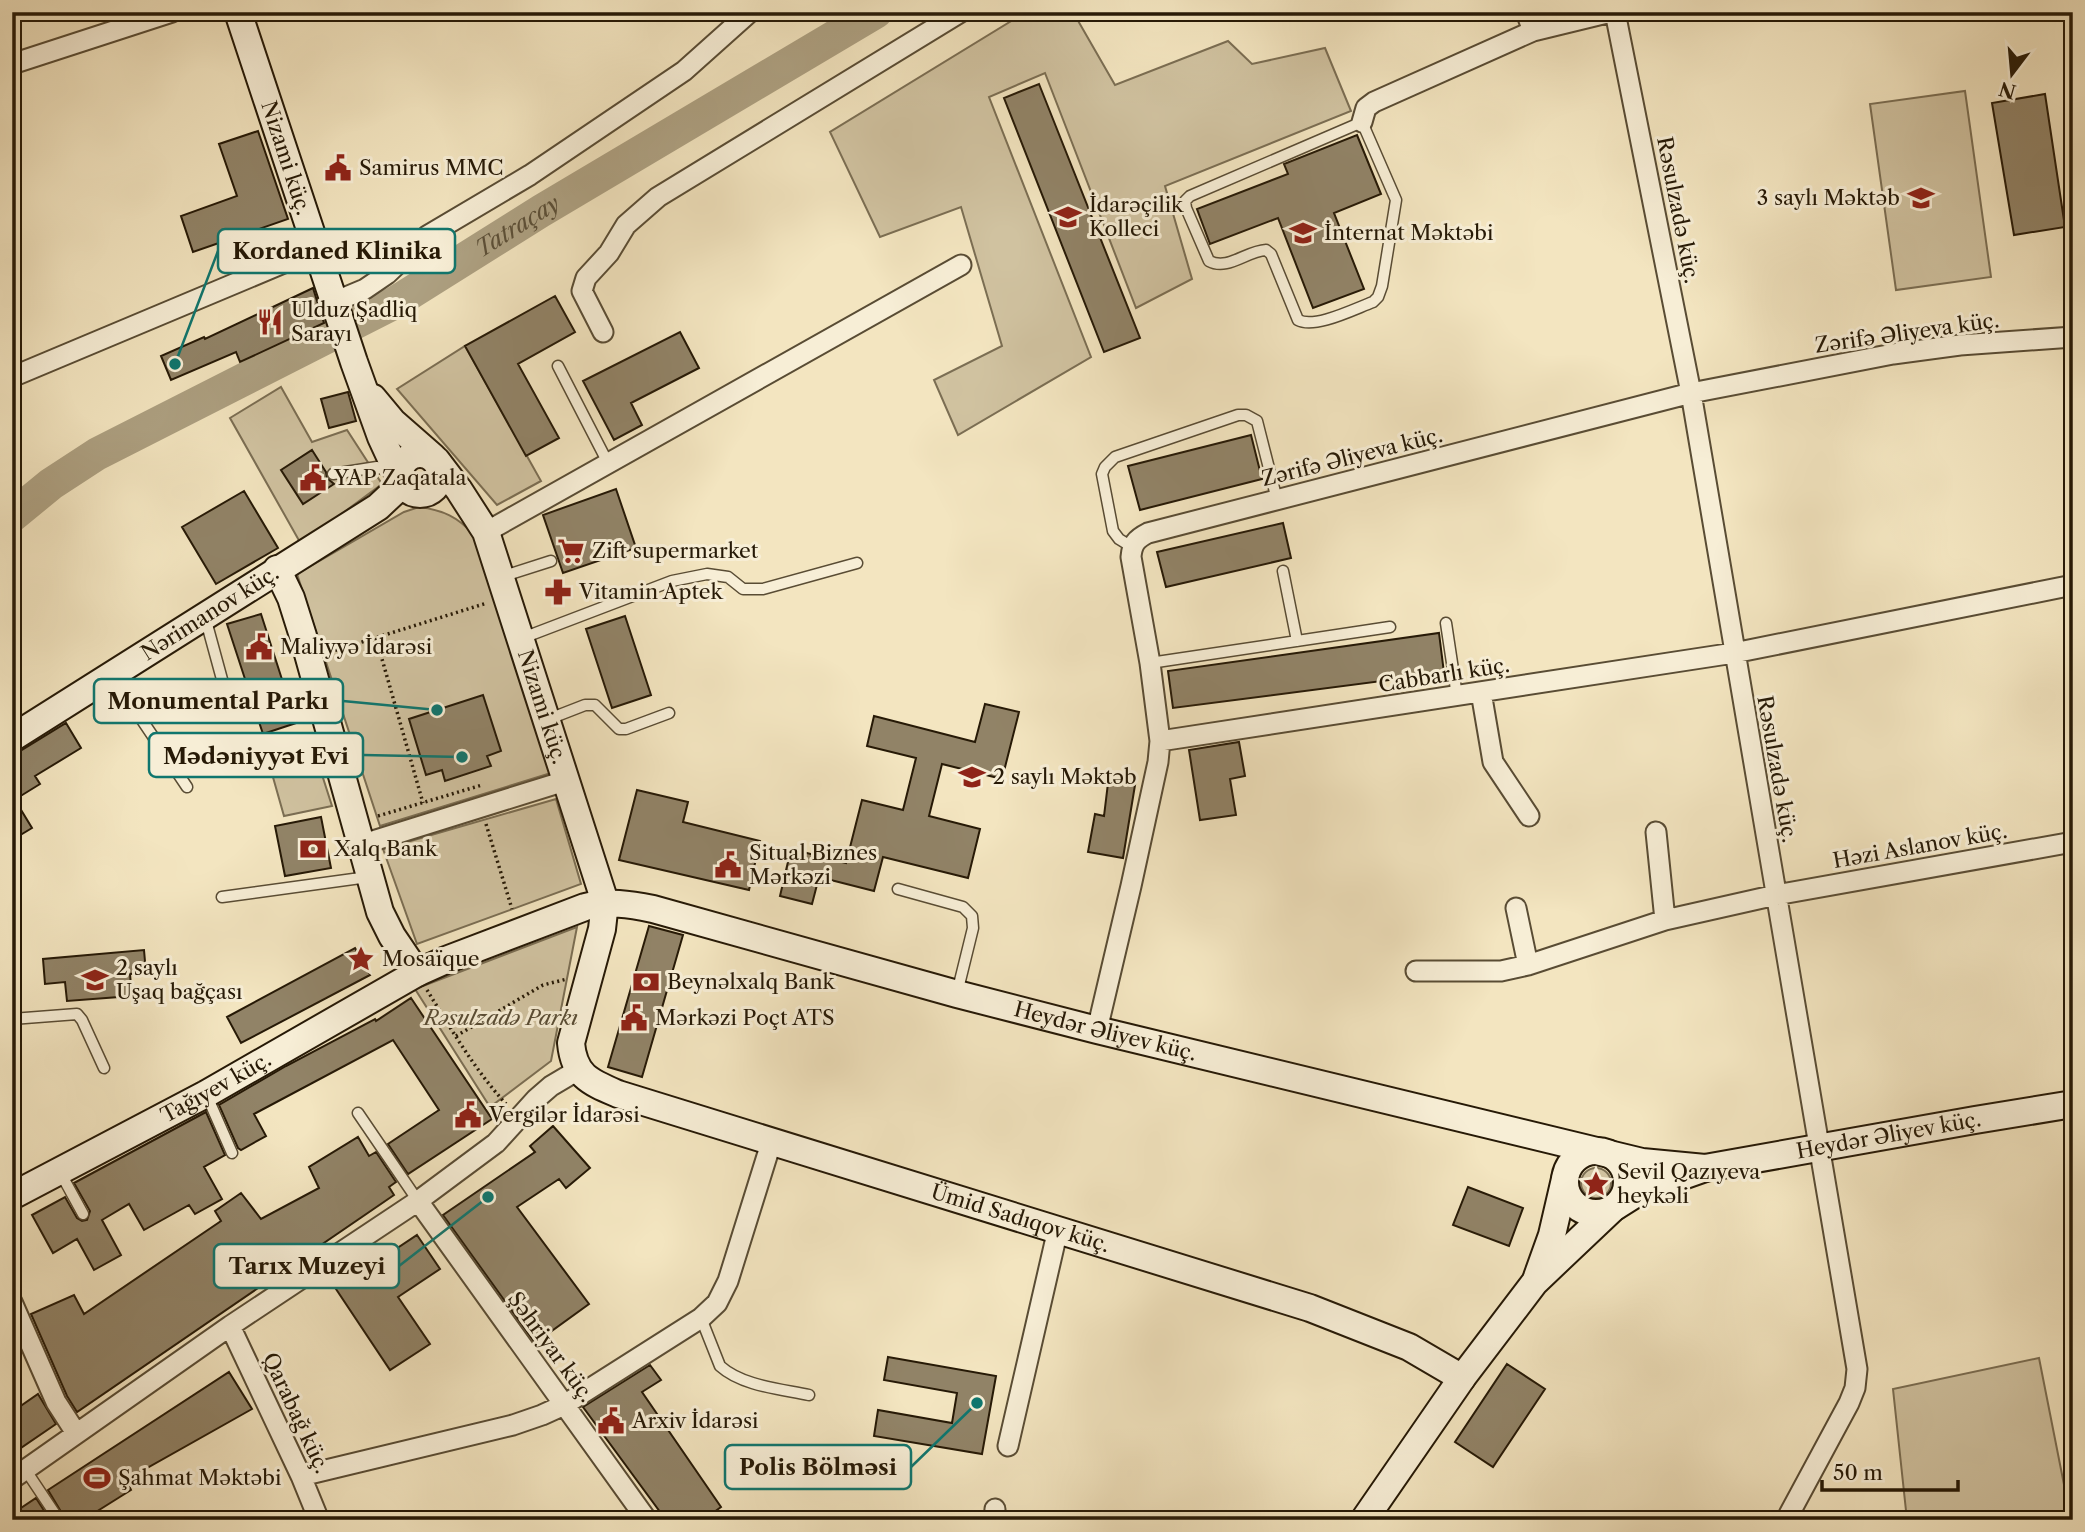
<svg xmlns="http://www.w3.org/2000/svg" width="2085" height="1532" font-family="'Libre Caslon Text',serif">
  <rect width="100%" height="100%" fill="#f3e5c0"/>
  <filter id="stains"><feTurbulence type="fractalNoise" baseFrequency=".00286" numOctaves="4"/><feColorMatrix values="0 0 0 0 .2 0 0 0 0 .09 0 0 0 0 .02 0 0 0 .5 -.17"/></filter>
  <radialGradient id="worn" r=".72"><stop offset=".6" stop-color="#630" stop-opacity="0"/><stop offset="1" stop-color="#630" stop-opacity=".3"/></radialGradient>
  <path fill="#d0c2a0" stroke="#7b6e53" stroke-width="2" d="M1026 12H1073L1115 85 1228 41 1252 64 1325 48 1351 111 1165 186 1192 279 1136 308 1045 73 989 97 1091 357 958 435 934 380 1002 346 961 207 880 237 830 132Z
    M1965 91 1991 277 1896 290 1870 104Z
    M465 346 541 481 497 505 397 389Z
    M281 387 312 442 347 430 382 484 301 544 230 418Z
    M419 507C443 510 458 517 474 535L551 773 380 826 297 574 404 512Z
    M309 734 332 806 284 816 265 749Z
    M556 799 581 884 417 944 383 849Z
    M577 927 551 1061 490 1107 415 989Z
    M1581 1183a15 15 0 1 1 30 0a15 15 0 1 1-30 0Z
    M2039 1358 2071 1520H1907L1893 1389Z"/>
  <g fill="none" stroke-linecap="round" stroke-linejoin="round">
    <path stroke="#ada081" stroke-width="33" id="s1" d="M12 516 51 484 97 454 396 302 541 211 876 12"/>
  </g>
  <path fill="#918367" stroke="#261906" stroke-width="2" d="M1039 84 1140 338 1104 352 1004 98Z
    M2045 94 2065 227 2014 235 1992 103Z
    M258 131 288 219 193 252 181 216 237 196 219 144Z
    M1357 135 1381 194 1334 213 1364 289 1313 308 1278 218 1210 244 1197 209 1288 174 1284 164Z
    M313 288 324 323 240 362 236 352 171 380 161 356 204 337 205 339Z
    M555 296 575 332 518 364 559 438 526 456 465 346Z
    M680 332 699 368 631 403 642 425 614 440 583 381Z
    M348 392 356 421 329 428 321 399Z
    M1251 435 1262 479 1140 510 1128 466Z
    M312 450 326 472 327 478 334 484 303 504 281 470Z
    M616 489 636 548 563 573 543 515Z
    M244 491 278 548 216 584 182 527Z
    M1283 523 1291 558 1166 587 1157 552Z
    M261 614 296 723 263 734 227 624Z
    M625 616 651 695 612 708 586 629Z
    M1439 633 1444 673 1173 708 1168 671Z
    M483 695 501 751 487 756 491 766 445 781 442 770 426 775 409 719Z
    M985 704 1019 712 1002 779 942 764 929 816 980 829 968 878 883 857 874 891 819 877 812 904 780 896 791 849 846 863 862 800 903 810 916 758 867 746 874 716 975 742Z
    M66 723 81 748 35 776 40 784 19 797 12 786V754L20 751Z
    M1239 742 1245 776 1230 779 1236 815 1200 820 1189 750Z
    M1109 775 1136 779 1123 858 1088 852 1095 814 1104 816Z
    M637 790 688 802 683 822 760 841 749 890 619 860Z
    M12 795 32 828 12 840Z
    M321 817 331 868 285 876 275 826Z
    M649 926 683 935 642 1077 608 1067Z
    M355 948 370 975 241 1043 227 1017Z
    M144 950 146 973 130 974 132 996 67 1001 65 982 45 984 43 959Z
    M411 998 492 1119 408 1174 388 1144 439 1110 393 1040 254 1114 266 1136 241 1150 238 1148 219 1105 286 1066 375 1019 376 1021Z
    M206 1112 225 1155 204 1167 222 1199 195 1214 189 1205 144 1230 129 1204 102 1220 121 1255 94 1270 77 1239 53 1253 32 1215 65 1197 77 1218 82 1221 87 1220 90 1211 74 1183Z
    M553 1126 590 1168 566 1188 559 1179 517 1207 589 1304 535 1343 443 1215 535 1152 530 1146Z
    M358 1137 369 1156 376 1152 396 1182 389 1187 394 1195 77 1412 67 1396 31 1314 74 1295 84 1314 221 1221 215 1211 241 1193 261 1219 319 1188 309 1167Z
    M1468 1187 1523 1208 1509 1246 1453 1225Z
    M417 1235 440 1269 398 1297 430 1344 390 1370 336 1289Z
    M888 1357 996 1376 982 1454 874 1436 878 1410 952 1423 957 1393 884 1380Z
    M1507 1364 1545 1389 1493 1467 1455 1442Z
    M650 1365 661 1380 642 1392 721 1507 703 1520H666L583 1407Z
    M229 1372 252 1409 126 1480 131 1490 83 1520H66L48 1490Z
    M38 1394 56 1424 12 1454V1412Z
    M36 1498 50 1520H12V1514Z"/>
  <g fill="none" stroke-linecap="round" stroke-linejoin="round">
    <g stroke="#594c34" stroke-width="13">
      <path id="lane" d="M1362 122 1396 200 1382 286 1378 297 1373 302C1354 309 1315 329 1298 320L1271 254 1266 250C1246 251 1228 271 1209 261L1186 208 1185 201 1190 196Z
        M558 366 608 463
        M333 474 377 467 390 472
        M1132 547 1119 539 1113 531 1102 474 1105 467 1115 457 1238 415H1246L1257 421 1277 500
        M1283 571 1297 641
        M501 577 551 561
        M205 617 226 694
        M1446 623 1457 696
        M520 639 672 581 707 574 728 577 743 589H763L857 563
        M1150 663 1390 627
        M113 677 187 787
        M549 719 585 705H595L619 729H626L669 713
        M898 889 963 907 972 916 973 928 957 993
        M222 897 368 877
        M12 1019 77 1014 82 1020 104 1068
        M207 1096 232 1153
        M358 1113 418 1201
        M60 1172 83 1214
        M701 1318 720 1366C742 1386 781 1389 809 1395
        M25 1469 59 1520"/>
    </g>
    <g stroke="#594c34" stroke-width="23">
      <path id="street" d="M1526 12 1533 31
        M1615 12 1691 393 1857 1369 1855 1388 1849 1403 1786 1520
        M12 64 172 12
        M1362 122 1366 108 1374 102 1533 31 1611 12
        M334 302 365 289 387 274 427 236 530 175 684 71 750 12
        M603 332 582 291 586 278 609 253 626 225 658 197 961 12
        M12 377 317 249
        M486 532 961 265
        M1481 692 1493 762 1529 816
        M1160 741 1734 653 2073 585
        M1656 832 1665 920
        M360 845 565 781
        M1516 908 1528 965
        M1416 971H1501L1528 965 1665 920 1776 895 2073 842
        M1097 1030 1131 886 1158 762 1160 741 1150 663 1131 557C1132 544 1136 539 1148 533L1691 393 1893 354 1960 345 2073 337
        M418 1201 647 1520
        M12 1302 56 1402 76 1433
        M230 1326 301 1476 319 1520
        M1008 1446 1058 1229
        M301 1476 513 1425 542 1415 564 1405 701 1318 717 1303 728 1281 772 1140
        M12 1479 230 1326 418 1201 496 1143 536 1099 551 1086 578 1070
        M994 1520 995 1509"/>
    </g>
    <g stroke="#261906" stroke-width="30">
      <g id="secondary">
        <path d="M373 398 393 422 433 457"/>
        <circle cx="420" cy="474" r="20"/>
        <path id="s2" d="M437 461 459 490 486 532 605 902 602 929 571 1043C574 1076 590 1082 618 1094L1310 1308 1409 1347 1462 1378"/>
        <path id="s3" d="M277 569 291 598 303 636 380 912 392 936 417 973 446 960 585 907C609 901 629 904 653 909L957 994 1097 1030 1642 1162 1705 1168"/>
        <path id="s4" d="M12 738 378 507 394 492 400 478 381 437 354 362 238 12"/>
        <circle cx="1596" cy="1182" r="31"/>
        <path id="s5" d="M12 1196 206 1094 417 973"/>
        <path d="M1537 1277 1552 1235 1565 1179"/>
        <path id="s6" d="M1364 1520 1462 1378 1535 1282 1613 1208 1640 1191 1705 1168 1975 1120 2073 1104"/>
      </g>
    </g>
    <path stroke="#261906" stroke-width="3.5" stroke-dasharray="2 3.5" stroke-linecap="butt" d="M376 638 423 803
      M330 652 487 603
      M378 816 482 785
      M486 824 512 909
      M427 990C451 1029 475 1070 506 1104
      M456 1036 543 985 567 979"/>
    <use href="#lane" stroke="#f7eed6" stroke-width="10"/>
    <use href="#street" stroke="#f7eed6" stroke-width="19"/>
    <use href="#secondary" stroke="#f7eed6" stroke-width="26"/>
  </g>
  <defs>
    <g id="civic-bare" transform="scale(2.1)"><path d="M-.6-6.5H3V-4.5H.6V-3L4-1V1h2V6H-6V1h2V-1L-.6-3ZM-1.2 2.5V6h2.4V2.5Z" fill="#8f2418" stroke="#f7eed6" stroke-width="2.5" paint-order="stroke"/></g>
    <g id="school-bare" transform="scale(2.1)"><path d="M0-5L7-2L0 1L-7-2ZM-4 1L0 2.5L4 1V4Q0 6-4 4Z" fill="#8f2418" stroke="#f7eed6" stroke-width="2.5" paint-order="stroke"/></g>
    <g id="university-bare" transform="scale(2.1)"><path d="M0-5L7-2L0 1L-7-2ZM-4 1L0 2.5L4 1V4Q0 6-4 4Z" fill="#8f2418" stroke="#f7eed6" stroke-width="2.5" paint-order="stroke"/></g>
    <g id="restaurant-bare" transform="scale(2.1)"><path d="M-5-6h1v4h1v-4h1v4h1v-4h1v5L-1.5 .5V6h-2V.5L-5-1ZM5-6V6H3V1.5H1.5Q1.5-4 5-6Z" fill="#8f2418" stroke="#f7eed6" stroke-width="2.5" paint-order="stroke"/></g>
    <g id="supermarket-bare" transform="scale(2.1)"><path d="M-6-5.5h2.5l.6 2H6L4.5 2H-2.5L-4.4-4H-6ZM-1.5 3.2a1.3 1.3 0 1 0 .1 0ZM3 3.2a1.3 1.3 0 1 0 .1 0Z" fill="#8f2418" stroke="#f7eed6" stroke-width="2.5" paint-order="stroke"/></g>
    <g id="pharmacy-bare" transform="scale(2.1)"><path d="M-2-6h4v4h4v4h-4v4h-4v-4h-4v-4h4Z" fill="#8f2418" stroke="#f7eed6" stroke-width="2.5" paint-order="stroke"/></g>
    <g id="bank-bare" transform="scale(2.1)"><path d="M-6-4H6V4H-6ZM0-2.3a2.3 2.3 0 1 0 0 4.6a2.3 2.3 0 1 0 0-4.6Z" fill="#8f2418" stroke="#f7eed6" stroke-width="2.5" paint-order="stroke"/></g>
    <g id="sight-bare" transform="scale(2.1)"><path d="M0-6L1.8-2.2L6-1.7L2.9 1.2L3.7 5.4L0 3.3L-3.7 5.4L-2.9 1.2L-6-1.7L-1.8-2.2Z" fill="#8f2418" stroke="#f7eed6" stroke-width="2.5" paint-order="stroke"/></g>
    <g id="stadium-bare" transform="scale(2.1)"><path d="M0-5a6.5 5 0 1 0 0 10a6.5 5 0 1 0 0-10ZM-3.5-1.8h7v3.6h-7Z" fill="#8f2418" stroke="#f7eed6" stroke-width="2.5" paint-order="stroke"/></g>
  </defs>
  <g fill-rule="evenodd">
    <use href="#civic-bare" x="338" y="168"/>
    <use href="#school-bare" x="1921" y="198"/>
    <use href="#university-bare" x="1068" y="217"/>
    <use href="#school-bare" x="1303" y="233"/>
    <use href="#restaurant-bare" x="270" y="322"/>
    <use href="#civic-bare" x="313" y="478"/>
    <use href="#supermarket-bare" x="571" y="551"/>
    <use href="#pharmacy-bare" x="558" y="592"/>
    <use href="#civic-bare" x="259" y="647"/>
    <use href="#school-bare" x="972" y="777"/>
    <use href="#bank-bare" x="313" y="849"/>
    <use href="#civic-bare" x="728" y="865"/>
    <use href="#sight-bare" x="361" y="959"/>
    <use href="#school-bare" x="95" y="980"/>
    <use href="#bank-bare" x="646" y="982"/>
    <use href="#civic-bare" x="634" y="1018"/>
    <use href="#civic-bare" x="468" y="1115"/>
    <use href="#sight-bare" x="1596" y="1184"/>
    <use href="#civic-bare" x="611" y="1421"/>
    <use href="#stadium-bare" x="97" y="1478"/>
  </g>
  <g text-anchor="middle" stroke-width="6" stroke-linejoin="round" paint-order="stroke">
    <g font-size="21" fill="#261906" stroke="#f7eed6">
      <text transform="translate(286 158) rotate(72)" y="7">Nizami küç.</text>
      <text transform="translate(1678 210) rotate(79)" y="7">Rəsulzadə küç.</text>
      <text transform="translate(1907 333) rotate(-8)" y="7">Zərifə Əliyeva küç.</text>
      <text transform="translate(1352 457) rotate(-14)" y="7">Zərifə Əliyeva küç.</text>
      <text dy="7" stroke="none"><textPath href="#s4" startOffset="234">Nərimanov küç.</textPath></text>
      <text transform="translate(1444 675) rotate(-9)" y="7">Cabbarlı küç.</text>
      <text dy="7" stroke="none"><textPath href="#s2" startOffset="270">Nizami küç.</textPath></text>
      <text transform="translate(1777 769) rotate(80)" y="7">Rəsulzadə küç.</text>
      <text transform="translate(1920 846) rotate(-10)" y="7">Həzi Aslanov küç.</text>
      <text dy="7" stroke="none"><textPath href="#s3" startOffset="1148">Heydər Əliyev küç.</textPath></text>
      <text dy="7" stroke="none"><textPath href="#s5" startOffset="231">Tağıyev küç.</textPath></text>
      <text dy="7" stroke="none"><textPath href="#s6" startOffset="688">Heydər Əliyev küç.</textPath></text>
      <text dy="7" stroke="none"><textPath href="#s2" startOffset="1116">Ümid Sadıqov küç.</textPath></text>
      <text transform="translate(551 1347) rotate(54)" y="7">Şəhriyar küç.</text>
      <text transform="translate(296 1413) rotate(65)" y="7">Qarabağ küç.</text>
    </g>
    <g font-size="21" fill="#261906" stroke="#f7eed6" text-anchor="start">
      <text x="359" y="175">Samirus MMC</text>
      <text x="1900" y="205" text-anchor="end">3 saylı Məktəb</text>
      <text x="1089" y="212">İdarəçilik<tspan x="1089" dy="24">Kolleci</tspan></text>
      <text x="1324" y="240">İnternat Məktəbi</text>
      <text x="291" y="317">Ulduz Şadliq<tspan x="291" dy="24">Sarayı</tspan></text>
      <text x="334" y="485">YAP Zaqatala</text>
      <text x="592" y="558">Zift supermarket</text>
      <text x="579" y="599">Vitamin Aptek</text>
      <text x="280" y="654">Maliyyə İdarəsi</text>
      <text x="993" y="784">2 saylı Məktəb</text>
      <text x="334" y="856">Xalq Bank</text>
      <text x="749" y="860">Situal Biznes<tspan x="749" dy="24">Mərkəzi</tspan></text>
      <text x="382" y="966">Mosaïque</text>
      <text x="116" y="975">2 saylı<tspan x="116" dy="24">Uşaq bağçası</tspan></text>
      <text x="667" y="989">Beynəlxalq Bank</text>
      <text x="655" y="1025">Mərkəzi Poçt ATS</text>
      <text x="489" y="1122">Vergilər İdarəsi</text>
      <text x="1617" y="1179">Sevil Qazıyeva<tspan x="1617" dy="24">heykəli</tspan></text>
      <text x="632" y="1428">Arxiv İdarəsi</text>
      <text x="118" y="1485">Şahmat Məktəbi</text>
    </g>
    <g font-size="21" font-style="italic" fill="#594c34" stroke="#f7eed6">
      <text x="501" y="1025">Rəsulzadə Parkı</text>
    </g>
    <g font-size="23" font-style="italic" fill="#5c4f37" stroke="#f7eed6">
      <text dy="8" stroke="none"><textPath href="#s1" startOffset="584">Tatraçay</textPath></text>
    </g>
  </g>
  <path fill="none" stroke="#0f766e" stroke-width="2.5" d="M175 364L218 251M437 710L343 701M462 757L363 755M488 1197L399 1266M977 1403L911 1467"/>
  <g fill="#0f766e" stroke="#f7eed6" stroke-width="2.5">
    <circle cx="175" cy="364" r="7"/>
    <circle cx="437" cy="710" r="7"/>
    <circle cx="462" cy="757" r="7"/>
    <circle cx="488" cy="1197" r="7"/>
    <circle cx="977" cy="1403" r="7"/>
  </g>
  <g fill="#f7eed6" stroke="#0f766e" stroke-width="2.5">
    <rect x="218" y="229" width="237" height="44" rx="7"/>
    <rect x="94" y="679" width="249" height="44" rx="7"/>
    <rect x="149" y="733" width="214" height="44" rx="7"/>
    <rect x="214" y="1244" width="185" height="44" rx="7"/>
    <rect x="725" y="1445" width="186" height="44" rx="7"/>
  </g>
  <g font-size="23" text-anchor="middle" font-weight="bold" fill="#261906">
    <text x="337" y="259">Kordaned Klinika</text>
    <text x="218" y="709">Monumental Parkı</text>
    <text x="256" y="764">Mədəniyyət Evi</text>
    <text x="307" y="1274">Tarıx Muzeyi</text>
    <text x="818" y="1475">Polis Bölməsi</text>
  </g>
  <rect width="2085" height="1532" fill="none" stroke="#f3e5c0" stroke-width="42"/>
  <rect x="14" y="14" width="2057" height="1504" fill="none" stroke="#261906" stroke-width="3.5"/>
  <rect x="21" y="21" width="2043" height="1490" fill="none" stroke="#261906" stroke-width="2"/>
  <g transform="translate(2012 74) rotate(196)" stroke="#f7eed6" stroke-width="5" paint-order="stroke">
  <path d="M0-5L12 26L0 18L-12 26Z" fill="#261906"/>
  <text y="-10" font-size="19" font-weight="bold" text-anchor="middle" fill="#261906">N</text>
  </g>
  <path d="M1822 1480v10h136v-10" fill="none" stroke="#261906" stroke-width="3.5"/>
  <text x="1833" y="1480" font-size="21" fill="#261906" stroke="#f7eed6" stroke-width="5" paint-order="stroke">50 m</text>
  <rect width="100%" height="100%" filter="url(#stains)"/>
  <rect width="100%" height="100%" fill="url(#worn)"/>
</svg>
